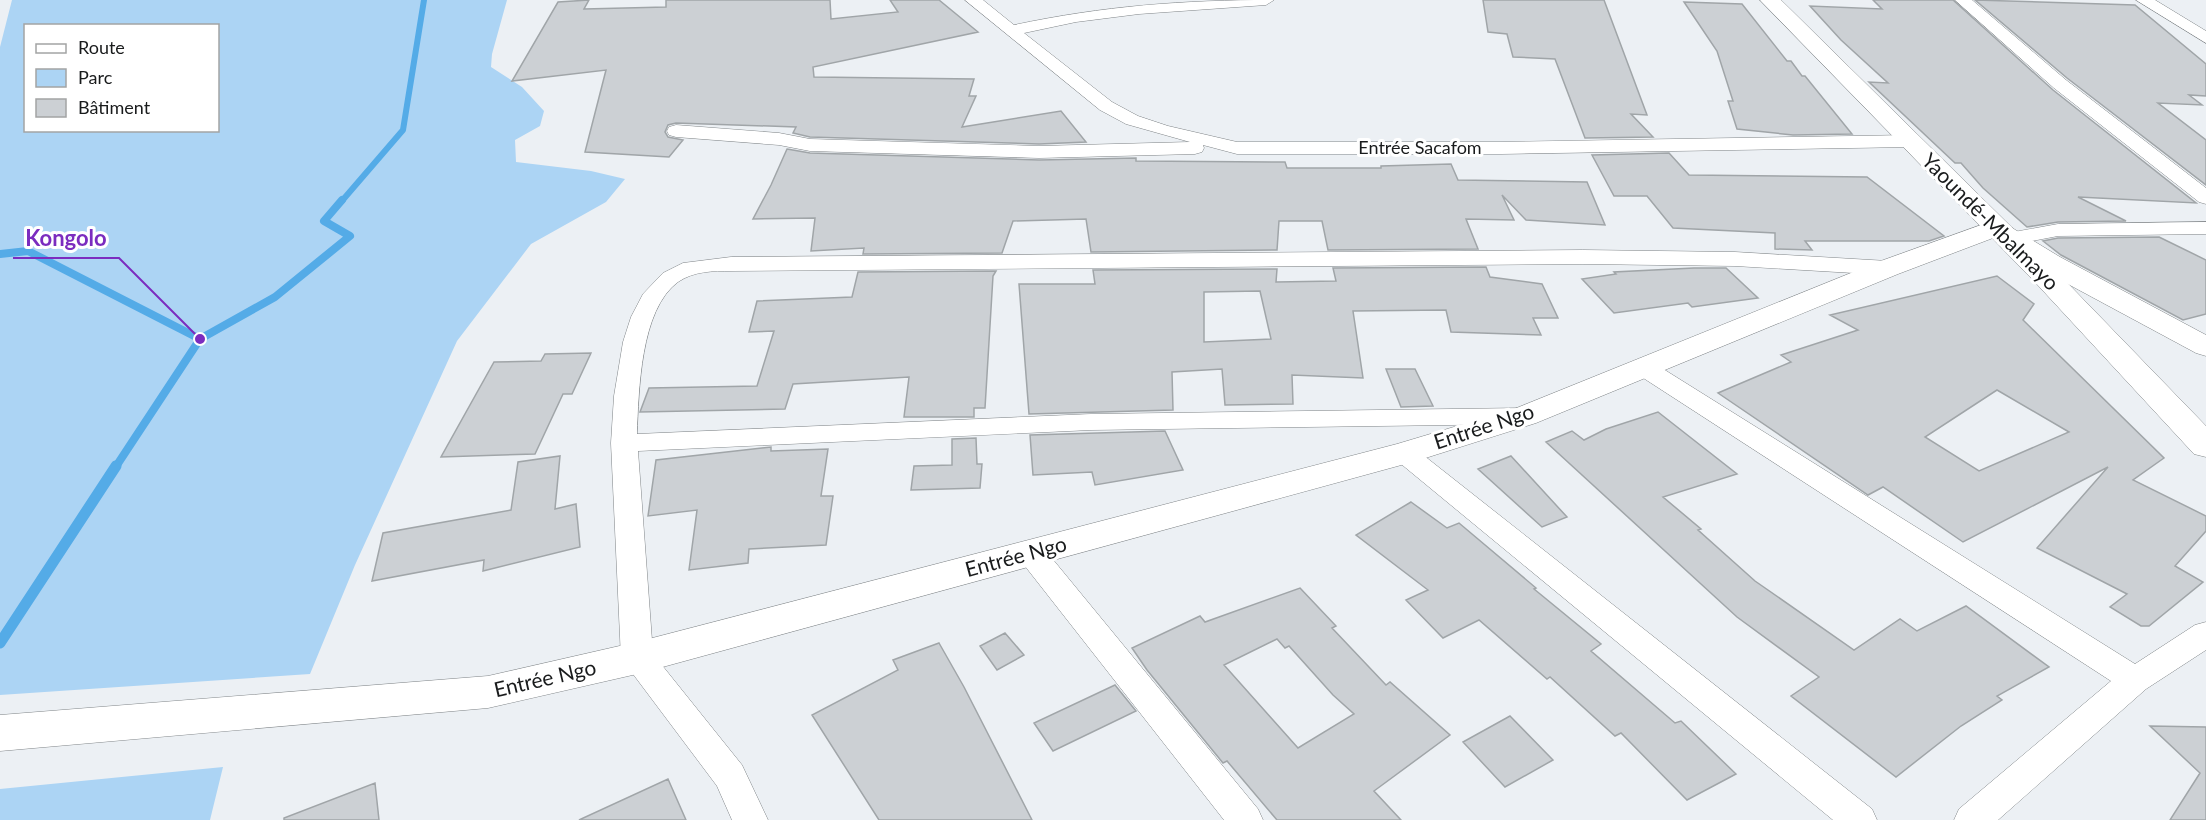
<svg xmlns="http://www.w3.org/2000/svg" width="2206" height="820" font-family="Lato,sans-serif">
  <rect width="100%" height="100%" fill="#ecf0f4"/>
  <path fill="#acd4f4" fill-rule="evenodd" d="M12 0H507L492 54 491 67 522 87 544 111 540 126 515 140 516 162 591 171 625 179 606 202 531 244 457 341 355 565 310 674 0 695V47ZM26 26H218V130H26Z
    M223 767 210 820H0V789Z"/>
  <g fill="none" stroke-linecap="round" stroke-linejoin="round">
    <path stroke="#54abe7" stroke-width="6" d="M341 202 403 130 424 0"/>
    <path stroke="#54abe7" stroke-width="8" d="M0 254 28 251 200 339
      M115 468 200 339 275 297 350 236 324 221 342 200"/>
    <path stroke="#54abe7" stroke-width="11" d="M0 643 116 466"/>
  </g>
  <path fill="#ccd0d4" stroke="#a0a5a8" stroke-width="1.5" fill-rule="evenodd" d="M589 0 584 9 666 7V0H830L831 19 898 12 890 0H939L978 32 813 67 814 77 974 79 969 96H976L962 127 1061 111 1086 142 1039 144 810 137 793 133 796 127 676 123 668 125 665 132 668 137 683 140 669 157 585 152 606 70 512 81 558 2Z
    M1483 0H1604L1647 115 1631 114 1653 137 1585 138 1555 59 1513 57 1507 34 1488 32Z
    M1873 0H1953L2053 90 2196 203 2078 197 2126 221 2058 222 2027 227 1983 188 1961 163H1955L1869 82 1888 83 1841 40 1810 6 1882 9Z
    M1975 0 2135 5 2206 64V96L2189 95 2202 105 2158 103 2206 140V185L2067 78Z
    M1684 2 1742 4 1787 61H1791L1802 76H1805L1852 134 1793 135 1737 129 1728 101H1733L1717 51Z
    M787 149 810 153 1039 160 1136 158V161L1285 162 1287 168H1381V166L1451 164 1458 180 1587 182 1605 225 1526 220 1502 195 1514 220 1466 219 1478 249 1328 250 1322 221H1279L1277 250 1091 252 1086 219 1013 221 1002 253 863 254 864 248 811 251 815 218 753 219 771 185Z
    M1669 153 1689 175 1867 177 1944 236 1929 241H1805L1812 250 1775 249V233L1673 228 1647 196H1614L1592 155Z
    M2159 237 2206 260V314L2183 320 2061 255 2043 241 2058 238Z
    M1486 267 1490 277 1542 284 1558 318H1533L1541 335 1451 332 1446 310 1353 311 1363 378 1292 375 1293 404 1225 405 1222 369 1172 372 1173 410 1029 414 1019 284H1095L1093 270 1277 269 1276 282 1336 281 1333 268ZM1260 291 1271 339 1204 342V292Z
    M1694 268H1726L1758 298 1692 307 1688 303 1614 313 1582 279 1616 274 1614 272Z
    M996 271 993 276 985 408H974V417H904L909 377 793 384 785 409 640 412 649 388 757 386 774 331 749 332 757 301 852 297 858 272Z
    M1997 276 2034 304 2023 320 2164 458 2133 480 2206 516V531L2175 566 2203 582 2149 626H2141L2110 607 2127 594 2037 548 2108 467 1963 542 1883 487 1868 495 1718 393 1791 362 1781 355 1858 330 1830 315ZM1997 390 2069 432 1979 471 1925 437Z
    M591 353 572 394H563L535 454 441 457 494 362 541 361 545 354Z
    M1386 369H1415L1433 406 1401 407Z
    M1658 412 1737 474 1663 497 1701 529 1698 530 1755 581 1854 650 1900 619 1917 631 1966 606 2049 667 1997 696 2002 700 1961 726 1896 777 1791 696 1819 677 1737 617 1546 442 1572 431 1584 440 1606 429Z
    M1165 431 1183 470 1095 485 1092 472 1033 475 1030 435Z
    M976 438 977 464H982L980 488 911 490 914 466 952 465V439Z
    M771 447V451L828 449 821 496H833L826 545 749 549 748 563 689 570 697 510 648 516 656 460Z
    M560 456 555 509 576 504 580 547 483 571 484 560 372 581 383 533 511 510 518 462Z
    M1511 456 1567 517 1542 527 1478 469Z
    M1411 502 1447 528 1459 523 1536 588 1534 589 1601 644 1591 651 1675 723 1681 721 1736 774 1687 800 1621 733 1615 736 1550 677 1547 679 1479 620 1443 638 1406 600 1428 590 1356 535Z
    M1300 588 1336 626 1332 628 1386 685 1390 682 1450 735 1374 791 1401 820H1277L1227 761 1223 763 1147 670 1132 648 1200 616 1205 622ZM1277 639 1285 648 1289 646 1333 695 1354 714 1298 748 1224 665Z
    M1005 633 1024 655 997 670 980 646Z
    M939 643 964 687 1032 820H879L812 715 898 670 893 660Z
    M1115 685 1136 711 1053 751 1034 723Z
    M1510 716 1553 760 1505 787 1463 742Z
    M2150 726 2206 727V820H2170L2200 773Z
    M668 779 686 820H579Z
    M375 783 379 820H284V818Z"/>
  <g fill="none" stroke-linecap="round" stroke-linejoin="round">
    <g stroke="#7f8487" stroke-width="1">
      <path id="minor" d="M965 0H983L1014 25C1103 6 1184 0 1274 0L1266 5 1139 14 1076 22 1024 33 1112 102 1138 116 1168 126 1237 142H1501L1910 135 1917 137 1919 141 1917 145 1910 147 1501 154H1237L1203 145 1204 148 1202 152 1195 154 1039 158 810 151 779 145 676 137 669 135 667 131 669 127 676 125 779 133 810 139 1039 146 1190 142 1126 124 1100 110Z
        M1955 0H1972L2066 80 2206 188V204L2199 202 2054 88Z
        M2136 0H2155L2206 31V43Z
        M2206 222V234L2058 236 2011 245 2003 244 2000 239 2003 234 2058 224Z
        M1583 250 1735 252 1888 261 1896 263 1899 268 1896 273 1888 275 1735 266 1583 264 731 271C713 271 694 271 678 282 640 310 639 391 637 434L1091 414 1523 408 1532 410 1536 416 1532 422 1523 424 1091 430 638 451 653 654 742 765 768 820H732L717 786 621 658 611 443 614 396 623 342 631 317 643 294 663 273 683 263 731 257Z
        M1643 359 1652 362 2135 664 2195 625 2206 622V650L2146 689 1998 820H1954L1959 809 2111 681 1634 372 1631 367 1634 362Z
        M1404 444 1413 447 1872 809 1877 820H1833L1395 459 1391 453 1395 447Z
        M1031 542 1041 545 1258 809 1263 820H1224L1021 561 1016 553 1021 545Z"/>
    </g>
    <g stroke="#7f8487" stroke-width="1">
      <path id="tertiary" d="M1995 220 2004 223 2060 257 2206 335V356L2196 353 2040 269 1993 238 1898 274 1536 423 1416 461 637 674 488 708 0 751V715L488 676 637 642 1397 444 1514 409 1878 262Z"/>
    </g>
    <g stroke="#7f8487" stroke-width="1">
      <path id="trunk" d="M1760 0H1781L2053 268 2206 426V457L2194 454 2033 280Z"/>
    </g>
    <use href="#minor" fill="#fff" fill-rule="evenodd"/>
    <use href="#tertiary" fill="#fff" fill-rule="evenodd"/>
    <use href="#trunk" fill="#fff" fill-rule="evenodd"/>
  </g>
  <g text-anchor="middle" stroke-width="6" stroke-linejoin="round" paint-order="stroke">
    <g font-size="18" fill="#191b1c" stroke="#fff">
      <text x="1420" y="154">Entrée Sacafom</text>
    </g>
    <g font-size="21" fill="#191b1c" stroke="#fff">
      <text transform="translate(1990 222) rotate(45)" y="7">Yaoundé-Mbalmayo</text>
      <text transform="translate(1484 427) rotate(-18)" y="7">Entrée Ngo</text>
      <text transform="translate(1016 557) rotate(-15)" y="7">Entrée Ngo</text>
      <text transform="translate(545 679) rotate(-13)" y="7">Entrée Ngo</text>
    </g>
  </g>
  <path fill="none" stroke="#7b2cbf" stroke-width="2" d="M200 339L119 258H13"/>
  <circle fill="#7b2cbf" stroke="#fff" stroke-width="2" cx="200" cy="339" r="6"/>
  <g font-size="22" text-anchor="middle" font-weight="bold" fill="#7b2cbf" stroke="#fff" stroke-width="6" stroke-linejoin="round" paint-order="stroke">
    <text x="66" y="246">Kongolo</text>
  </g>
  <rect x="24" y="24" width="195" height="108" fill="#ffffff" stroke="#a3a4a4" stroke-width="1.5"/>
  <rect x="36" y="44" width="30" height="9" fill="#ffffff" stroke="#a3a4a4" stroke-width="1.5"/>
  <text x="78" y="54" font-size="18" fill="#191b1c">Route</text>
  <rect x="36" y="69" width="30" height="18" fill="#acd4f4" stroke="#a3a4a4" stroke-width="1.5"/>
  <text x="78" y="84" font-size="18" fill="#191b1c">Parc</text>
  <rect x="36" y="99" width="30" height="18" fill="#ccd0d4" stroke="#a3a4a4" stroke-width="1.5"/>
  <text x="78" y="114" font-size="18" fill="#191b1c">Bâtiment</text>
</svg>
